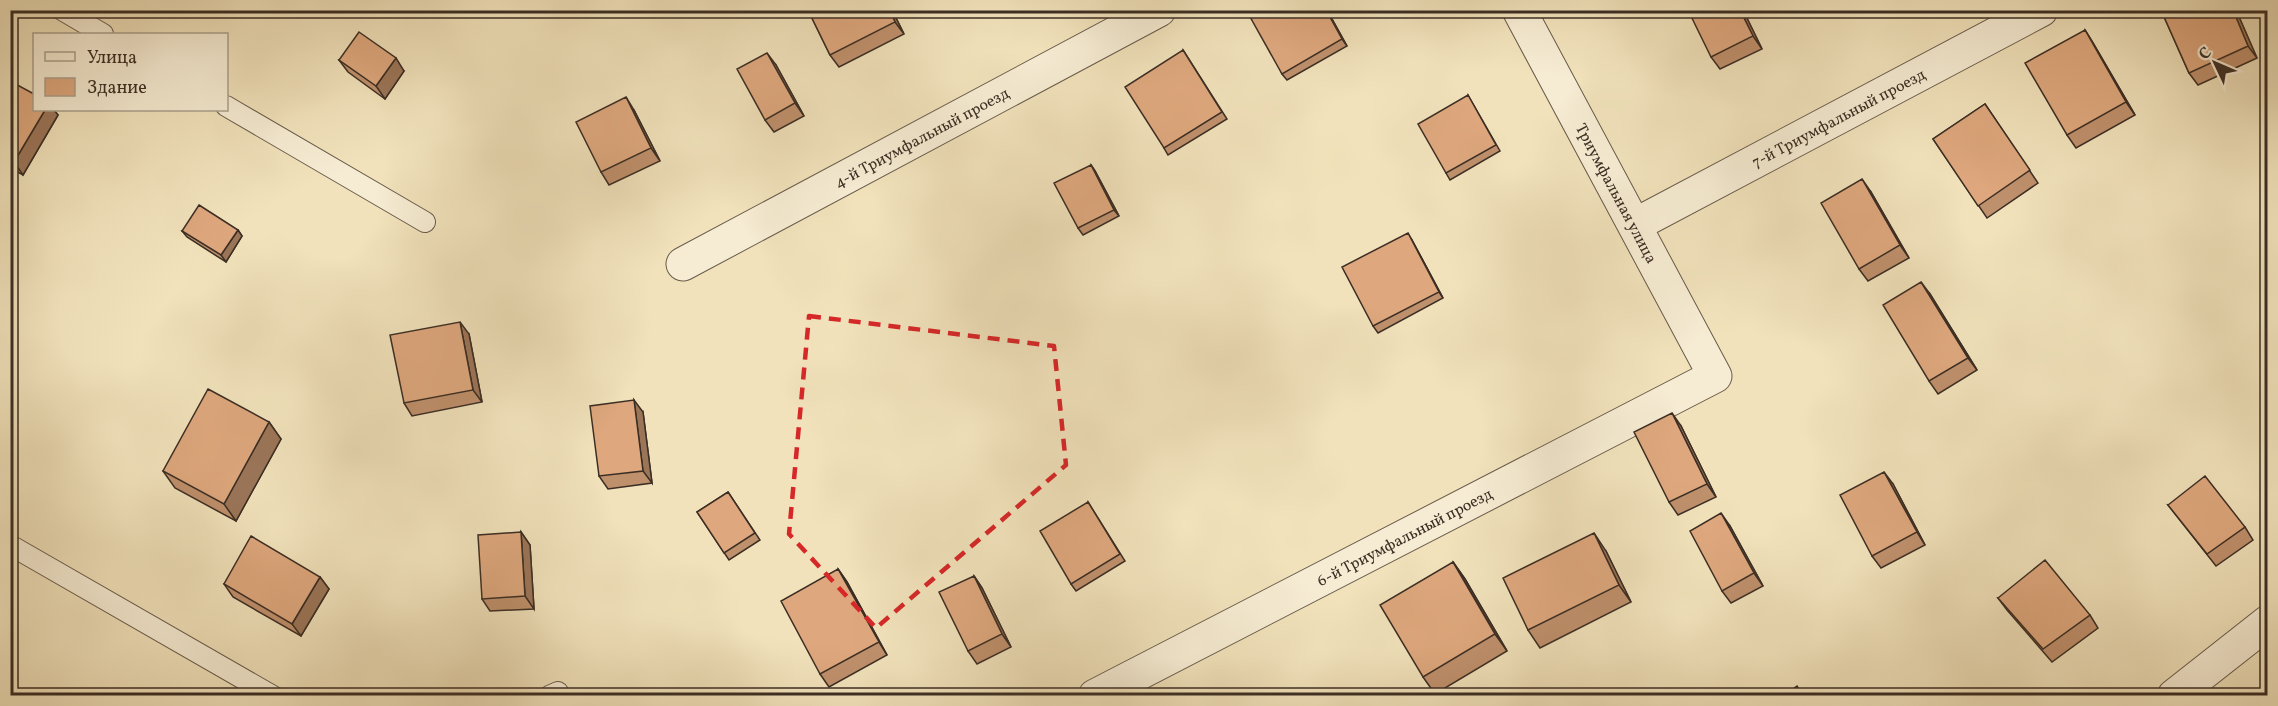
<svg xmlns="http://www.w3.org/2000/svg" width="2278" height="706" font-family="Vollkorn,serif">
  <rect width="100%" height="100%" fill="#f1e2bb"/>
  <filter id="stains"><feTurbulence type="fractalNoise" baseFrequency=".00333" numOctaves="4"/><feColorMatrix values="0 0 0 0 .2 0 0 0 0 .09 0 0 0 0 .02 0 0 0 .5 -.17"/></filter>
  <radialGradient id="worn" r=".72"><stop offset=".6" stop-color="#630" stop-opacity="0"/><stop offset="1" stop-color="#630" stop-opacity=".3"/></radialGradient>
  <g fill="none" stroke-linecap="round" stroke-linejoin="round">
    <g stroke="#685b4a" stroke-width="22">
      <path id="lane" d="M62 10 103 34
        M226 106 425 222
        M10 545 273 696
        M549 696 558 692"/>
    </g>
    <g stroke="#685b4a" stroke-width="35">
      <g id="street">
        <path id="s1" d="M1635 225 2041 10"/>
        <path id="s2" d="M683 264 1159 10"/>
        <path id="s3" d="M1095 696 1715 376 1519 10"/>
        <path d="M2174 696 2268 622"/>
      </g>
    </g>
    <use href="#lane" stroke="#f6ecd3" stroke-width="20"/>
    <use href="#street" stroke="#f6ecd3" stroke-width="33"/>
  </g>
  <path fill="#bf906c" stroke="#3b2e24" stroke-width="1.5" d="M808 10H892L904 34 839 67 830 55Z
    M1256 10H1327L1347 46 1287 80 1282 74Z
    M1743 10 1762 49 1720 69 1711 57Z
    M2161 10H2236L2257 58 2198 85 2189 73Z
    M2085 30 2093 43 2135 115 2076 148 2067 135Z
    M1183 50 1227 119 1168 155 1164 148Z
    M339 60 404 71 385 99 348 72Z
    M776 65 804 116 774 132 765 120Z
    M10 81 34 110H54L58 115 23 175 10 168Z
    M1468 95 1500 151 1450 180 1446 173Z
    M1985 104 2038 183 1987 218 1933 139Z
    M634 110 660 161 609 185 601 172Z
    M1091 165 1095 171 1119 216 1083 235 1078 228Z
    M1871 192 1909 258 1868 281 1859 269Z
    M238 230 242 236 226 262 187 237 182 231Z
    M1412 240 1443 298 1378 333 1373 326Z
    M1930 294 1977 370 1938 394 1929 381Z
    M469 334 482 402 412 416 404 403Z
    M643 412 652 483 608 489 599 476Z
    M269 422 281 439 236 521 175 488 163 471Z
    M1681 426 1716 497 1678 515 1669 502Z
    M1893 484 1925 545 1881 568 1872 556Z
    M728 492 760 540 729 560 697 512Z
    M1088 502 1125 561 1076 591 1071 584Z
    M2168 505 2245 527 2253 540 2216 566Z
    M1730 526 1763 586 1731 603 1722 591Z
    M521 532 530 545 534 609 490 611 482 599Z
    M1606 551 1631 602 1540 648 1528 630Z
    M1453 562 1465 579 1507 651 1435 694 1423 677Z
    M838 569 847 582 887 655 829 687 820 674Z
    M974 576 982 588 1011 647 977 664 968 651Z
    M320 577 329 589 301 636 233 597 224 584Z
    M1998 598 2090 615 2098 628 2052 662 2007 610Z"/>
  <path fill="#9b7558" stroke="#3b2e24" stroke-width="1.5" d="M890 10H892L904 34 895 22Z
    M1326 10H1327L1347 46 1342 39Z
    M1740 10H1743L1762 49 1753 36Z
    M2233 10H2236L2257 58 2248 46Z
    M2085 30 2093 43 2135 115 2126 102Z
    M767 53 776 65 804 116 795 103Z
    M396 58 404 71 385 99 376 86Z
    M626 97 634 110 660 161 651 148Z
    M45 110H54L58 115 23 175 14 162Z
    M1091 165 1095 171 1119 216 1114 210Z
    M1862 179 1871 192 1909 258 1900 245Z
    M238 230 242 236 226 262 221 255Z
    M1408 233 1412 240 1443 298 1439 292Z
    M1921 282 1930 294 1977 370 1968 358Z
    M460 322 469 334 482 402 473 390Z
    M634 400 643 412 652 483 643 471Z
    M1672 413 1681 426 1716 497 1707 484Z
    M269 422 281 439 236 521 224 504Z
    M1884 472 1893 484 1925 545 1917 532Z
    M1721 513 1730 526 1763 586 1754 573Z
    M521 532 530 545 534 609 525 596Z
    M1594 533 1606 551 1631 602 1619 585Z
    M1453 562 1465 579 1507 651 1495 634Z
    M838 569 847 582 887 655 879 642Z
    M974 576 982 588 1011 647 1002 634Z
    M320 577 329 589 301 636 292 624Z"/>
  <path fill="#dea77d" stroke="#3b2e24" stroke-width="1.5" d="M808 10H890L895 22 830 55Z
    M1256 10H1326L1342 39 1282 74 1249 15Z
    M1688 10H1740L1753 36 1711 57Z
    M2161 10H2233L2248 46 2189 73Z
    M2085 30 2126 102 2067 135 2025 63Z
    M359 32 396 58 376 86 339 60Z
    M1183 50 1222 112 1164 148 1125 87Z
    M767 53 795 103 765 120 737 69Z
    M10 81 34 94V110H45L14 162 10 160Z
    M1468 95 1496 145 1446 173 1418 124Z
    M626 97 651 148 601 172 576 122Z
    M1985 104 2030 170 1978 206 1933 139Z
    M1091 165 1114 210 1078 228 1054 183Z
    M1862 179 1900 245 1859 269 1821 203Z
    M199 205 238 230 221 255 182 231Z
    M1408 233 1439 292 1373 326 1342 267Z
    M1921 282 1968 358 1929 381 1883 305Z
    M460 322 473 390 404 403 390 335Z
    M208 389 269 422 224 504 163 471Z
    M634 400 643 471 599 476 590 406Z
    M1672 413 1707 484 1669 502 1634 432Z
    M1884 472 1917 532 1872 556 1840 495Z
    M2205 476 2245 527 2207 554 2168 505Z
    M728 492 755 533 724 553 697 512Z
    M1088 502 1120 554 1071 584 1040 531Z
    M1721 513 1754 573 1722 591 1690 531Z
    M521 532 525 596 482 599 478 535Z
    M1594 533 1619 585 1528 630 1503 578Z
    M251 536 320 577 292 624 224 584Z
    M2045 560 2090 615 2043 649 1998 598Z
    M1453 562 1495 634 1423 677 1380 605Z
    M838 569 879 642 820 674 781 601Z
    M974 576 1002 634 968 651 939 592Z
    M1797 686 1803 696H1783Z"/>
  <path fill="none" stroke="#d62828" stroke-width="4.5" stroke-dasharray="12 8" stroke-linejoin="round" d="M809 316 1054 346 1066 465 876 628 789 534Z"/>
  <g text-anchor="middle" stroke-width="4.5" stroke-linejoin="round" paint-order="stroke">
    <g font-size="16" fill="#3b2e24" stroke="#f6ecd3">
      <text dy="6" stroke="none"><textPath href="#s1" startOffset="230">7-й Триумфальный проезд</textPath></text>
      <text dy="6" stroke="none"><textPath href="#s2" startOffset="270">4-й Триумфальный проезд</textPath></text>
      <text transform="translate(1617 193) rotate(62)" y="6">Триумфальная улица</text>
      <text dy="6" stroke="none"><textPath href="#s3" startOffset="348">6-й Триумфальный проезд</textPath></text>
    </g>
  </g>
  <rect width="2278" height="706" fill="none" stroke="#f1e2bb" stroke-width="36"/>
  <rect x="12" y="12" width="2254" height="682" fill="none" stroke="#3b2e24" stroke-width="3"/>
  <rect x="18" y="18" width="2242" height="670" fill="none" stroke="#3b2e24" stroke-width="1.5"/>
  <rect x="33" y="33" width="195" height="78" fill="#f6ecd3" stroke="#aba08d" stroke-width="1.5"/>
  <rect x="45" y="52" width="30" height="9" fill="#f6ecd3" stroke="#aba08d" stroke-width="1.5"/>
  <text x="87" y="63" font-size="18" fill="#3b2e24">Улица</text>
  <rect x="45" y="78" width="30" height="18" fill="#dea77d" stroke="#aba08d" stroke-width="1.5"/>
  <text x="87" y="93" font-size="18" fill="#3b2e24">Здание</text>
  <g transform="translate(2215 63) rotate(314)" stroke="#f6ecd3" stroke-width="4.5" paint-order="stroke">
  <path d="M0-4.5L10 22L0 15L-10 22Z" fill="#3b2e24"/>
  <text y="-9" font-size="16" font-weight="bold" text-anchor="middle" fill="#3b2e24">С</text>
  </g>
  <rect width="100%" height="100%" filter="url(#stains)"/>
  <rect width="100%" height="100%" fill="url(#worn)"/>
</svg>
